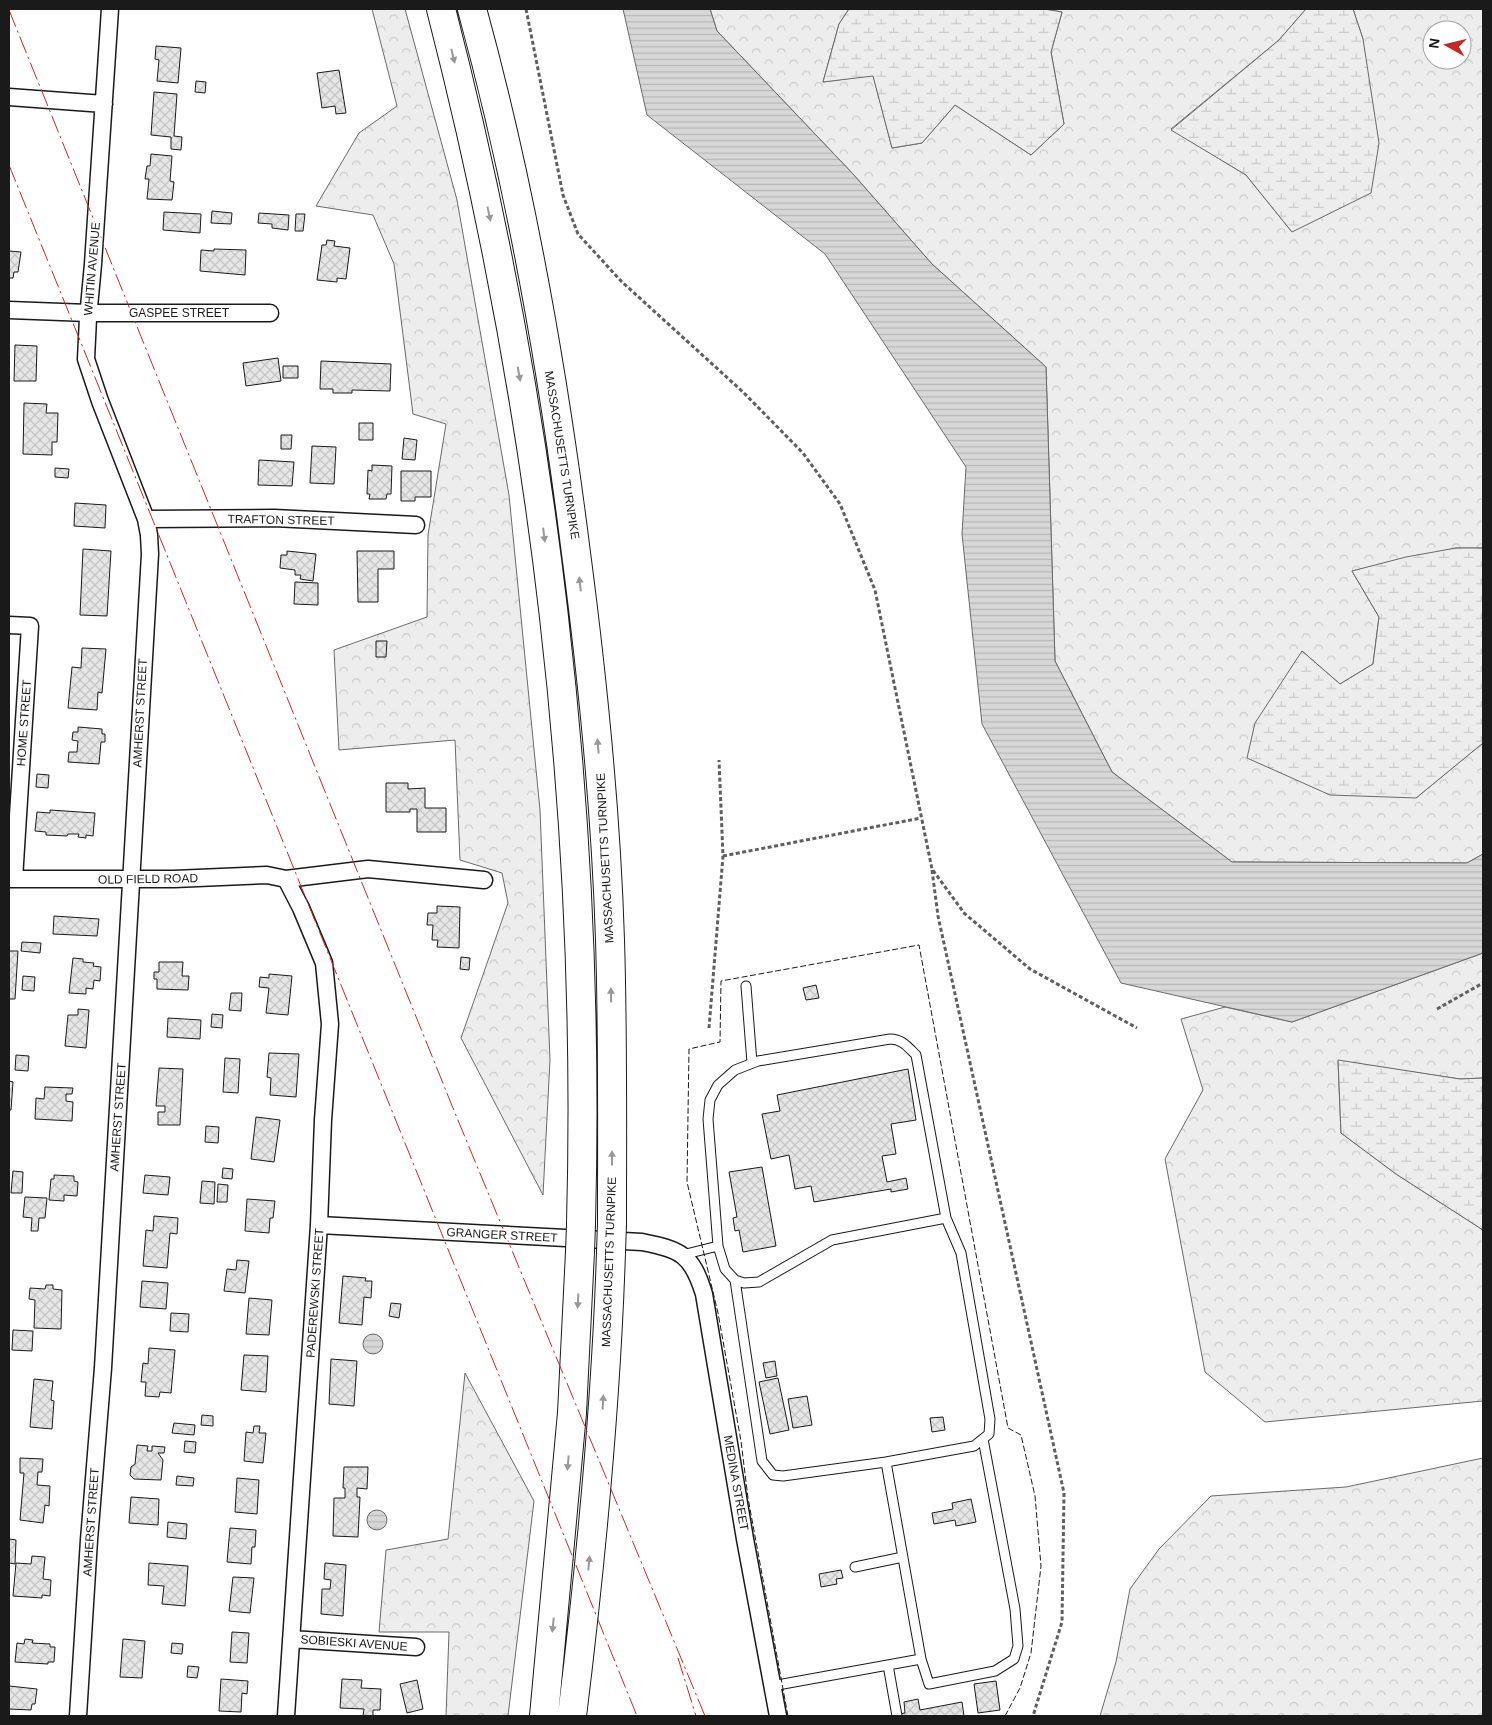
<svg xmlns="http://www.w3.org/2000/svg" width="1492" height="1725" font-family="Arial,sans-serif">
  <defs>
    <pattern id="forest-crowns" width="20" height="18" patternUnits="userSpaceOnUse" patternTransform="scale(1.25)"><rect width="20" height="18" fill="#ededed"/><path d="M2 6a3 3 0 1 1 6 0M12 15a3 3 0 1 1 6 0" fill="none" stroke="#cbcbcb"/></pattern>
    <pattern id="wetland-marsh" width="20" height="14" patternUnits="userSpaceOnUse" patternTransform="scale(1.25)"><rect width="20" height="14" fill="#ededed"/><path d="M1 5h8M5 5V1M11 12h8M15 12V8" fill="none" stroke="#cbcbcb"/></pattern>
    <pattern id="water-rules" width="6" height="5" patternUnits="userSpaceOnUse" patternTransform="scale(1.25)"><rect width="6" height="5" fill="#d7d7d7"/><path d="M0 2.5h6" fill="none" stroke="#b8b8b8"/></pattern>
    <pattern id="building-cross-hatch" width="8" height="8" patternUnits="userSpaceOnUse" patternTransform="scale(1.25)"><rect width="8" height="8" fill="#e6e6e6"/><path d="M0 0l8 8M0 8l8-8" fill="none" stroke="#c5c5c5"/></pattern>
  </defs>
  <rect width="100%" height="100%" fill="#fff"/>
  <path fill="url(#forest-crowns)" stroke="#6a6a6a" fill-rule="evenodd" d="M372 9H405L457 200 509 495 540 810 550 1060 543 1195 461 1038 508 903 502 873 460 860 455 740 339 750 334 650 427 617 428 535 446 424 413 414 394 264 373 215 316 206 359 133 397 106Z
    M710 9H849L839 24 823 82 873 75 892 148 922 143 955 105 1031 155 1064 124 1051 52 1062 12 1044 9H1306L1279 40 1171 129 1246 175 1292 232 1363 39 1353 9H1483V548H1456L1352 571 1379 617 1373 664 1340 684 1302 651 1416 798 1483 743V854L1467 863 1232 862 1112 772 1055 661 1046 367 932 264 853 174 717 31ZM1432 30H1462V60H1432Z
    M1483 953V1078L1460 1079 1338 1061 1341 1133 1396 1174 1483 1230V1401L1265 1422 1205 1372 1165 1159 1203 1090 1181 1019 1225 1007 1292 1022Z
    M465 1373 534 1501 508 1716H446L449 1632H379L386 1550 448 1539Z
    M1483 1458V1716H1100L1116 1662 1130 1589 1159 1549 1211 1496 1346 1487Z"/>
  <path fill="url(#wetland-marsh)" stroke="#6a6a6a" d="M849 9H1044L1062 12 1051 52 1064 124 1031 155 955 105 922 143 892 148 873 76 823 82 839 24Z
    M1306 9H1353L1363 39 1379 143 1371 193 1292 232 1246 175 1171 130 1279 40Z
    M1456 548H1483V743L1416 798 1330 795 1247 758 1255 723 1302 651 1340 684 1373 664 1379 617 1352 571 1406 557Z
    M1338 1060 1460 1079 1483 1078V1230L1396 1174 1341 1133Z"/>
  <path fill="url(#water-rules)" stroke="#6a6a6a" d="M623 9H710L717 31 853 174 932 264 1046 367 1055 661 1112 772 1232 862 1467 863 1483 854V953L1292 1022 1121 983 982 724 962 534 966 467 825 254 647 115Z
    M363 1344a10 10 0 1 1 20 0a10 10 0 1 1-20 0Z
    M367 1520a10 10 0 1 1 20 0a10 10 0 1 1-20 0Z"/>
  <path fill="url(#building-cross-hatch)" stroke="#1a1a1a" d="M156 46 181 48 178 83 157 81 159 60 155 59Z
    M339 70 346 113 336 114 335 106 322 108 317 73Z
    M196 81 206 82 205 93 195 92Z
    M154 92 177 94 174 136 182 137 181 150 171 149V137L151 135Z
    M151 154 172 156 170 181 174 182 172 200 147 199 149 179H145L147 166H150Z
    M212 211 232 213 231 224 211 223Z
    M164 212 201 214 200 233 163 230Z
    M259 213 289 215 288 230 272 228V224L258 223Z
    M296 214H305L303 231H295Z
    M327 240 335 241 334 246 350 248 346 279 337 278V282L317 280 322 245H326Z
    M214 249 246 250 245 275 200 271 201 250 214 251Z
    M9 251 21 252 18 272H14L13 278H9Z
    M15 345 37 346 36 381H14Z
    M278 358 281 381 246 386 243 363Z
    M321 361 391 364 390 391 352 390V393H333V389H320Z
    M283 366H298V378H283Z
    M24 403 47 404 46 413H58L57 442H52V455L23 454Z
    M359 423H373V440H359Z
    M281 435H292L291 449H281Z
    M404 438 417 440 415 460 402 459Z
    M312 446 336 447 334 484 310 483Z
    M259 460 294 462 292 486 258 485Z
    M372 465 392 466 391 494H387L386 499H369L370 494H367L368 470 372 471Z
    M55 468 69 469 68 478 55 477Z
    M401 471H431V497H415V501H401Z
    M75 503 106 505 105 528 74 526Z
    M83 549 111 551 107 616 80 615Z
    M287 551 316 554 313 581 300 579 301 575H295V570L280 568 281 555H287Z
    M357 551H394V569H378V602H358Z
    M295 582 318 583V605L294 604Z
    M376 641H387L386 657H376Z
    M82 648 106 649 102 693 98 692 97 710 68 708 72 667 81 668Z
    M78 727 102 729V734H105V742H101L99 764 68 762 69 752H77L78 741 72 740 73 732H78Z
    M37 774 49 775 48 788 36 787Z
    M386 783H408V789L425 788V808H446V832H417V809H410V812H386Z
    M50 810 95 813 93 836 86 835V838L78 837 79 834H68L67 836 46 835V832L35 831 37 812 50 813Z
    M437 906 460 907 459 948 437 947 438 940H432L433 925H427L428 913H437Z
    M54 916 99 919 97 936 53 934Z
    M22 942 41 943 40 953 21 951Z
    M9 951H18L15 999H9Z
    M461 957 470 958 469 970 460 969Z
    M73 958 83 959V962L94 963 93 966 101 967 100 981 94 980 93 989 86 988V994L69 993Z
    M159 962H183L182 976H189L188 990 157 989V979H154V972H159Z
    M269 974 292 976 288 1015 266 1013 269 988 259 987 260 977 269 978Z
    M23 976 35 977 34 991 22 990Z
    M816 985 819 998 806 1000 803 988Z
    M231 993H242L241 1011 229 1010Z
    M78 1009 89 1010 86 1048 65 1046 68 1015H78Z
    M212 1014 223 1015 222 1028 211 1027Z
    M168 1018 201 1020 200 1039 167 1037Z
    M269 1053 299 1054 296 1097 270 1095 271 1078 267 1077Z
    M16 1055 29 1056 28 1071 15 1070Z
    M225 1058 240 1059 238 1093 223 1092Z
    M159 1068 183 1069 180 1125H158V1112H165V1106H156Z
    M908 1069 916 1120 891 1124 896 1154 882 1156 887 1182 906 1178 908 1189 891 1192V1189L814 1202 811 1186 795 1189 789 1155 771 1159 762 1114 780 1111 777 1095Z
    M9 1081 13 1082 11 1110H9Z
    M45 1087 73 1088 72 1094H66V1101L73 1102 72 1121 35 1119 36 1098 44 1099Z
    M256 1117 280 1120 274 1162 251 1159Z
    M206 1126 219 1127 218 1143 205 1142Z
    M762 1167 776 1246 743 1252 739 1230 735 1231 733 1218 737 1217 729 1172Z
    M223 1168 233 1169 232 1179 222 1178Z
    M13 1171 23 1172 22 1193H11Z
    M54 1175 74 1176V1181L78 1182 77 1196 64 1195V1201L49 1200 51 1179H54Z
    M145 1175 170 1177 168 1195 143 1193Z
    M202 1181 215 1182 214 1204 200 1203Z
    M218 1184 228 1185 227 1202H217Z
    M25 1197 47 1198 45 1218H39L38 1231H31L32 1218 23 1217Z
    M247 1199 275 1201 273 1218H270L269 1233 245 1231Z
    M154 1216 178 1218 177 1234 170 1233 167 1268 143 1266 146 1230 153 1231Z
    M237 1260 249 1261 245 1293 224 1291 227 1269 236 1270Z
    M343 1276 366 1278 365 1281H372L371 1298 364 1297 362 1325 339 1323Z
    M142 1281 168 1283 166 1309 140 1307Z
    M46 1285H53V1289L62 1290 61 1329 34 1328 35 1300 29 1299 30 1288 45 1289Z
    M249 1298 272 1300 269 1335 246 1334Z
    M391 1303 401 1304 399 1318 389 1316Z
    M171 1313 189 1314 188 1332 170 1331Z
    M13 1330 33 1331 32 1351 12 1350Z
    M149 1348 175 1350 171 1393 160 1392 159 1397 145 1396 146 1382H141L143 1363 148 1364Z
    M244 1355 268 1356 266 1392 241 1390Z
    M331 1359 357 1361 354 1406 329 1404Z
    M775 1361 777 1376 766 1378 763 1363Z
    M778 1378 789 1430 770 1434 759 1382Z
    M34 1379 53 1381 51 1400 54 1401 52 1429 30 1427Z
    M807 1396 812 1425 793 1428 788 1399Z
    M202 1415 213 1416V1426L201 1425Z
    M943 1417 945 1430 932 1432 930 1418Z
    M174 1423 195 1425 194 1435 172 1433Z
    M254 1426H260L259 1433H266L263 1463 244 1461 246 1432 253 1433Z
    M185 1441 196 1442 195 1453 184 1452Z
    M137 1445 148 1446 147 1451H152V1446L165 1447 164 1453H158L163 1460 161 1480 134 1479 130 1475 131 1467 135 1464Z
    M20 1458 43 1459 42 1472H38L37 1485 50 1486 49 1506 45 1505 43 1523 20 1520 24 1473H20Z
    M344 1467H368L367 1489 357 1488V1497H360L358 1537 333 1536 334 1498H345V1488H343Z
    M177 1476 194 1478 193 1486 176 1485Z
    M237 1478 259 1480 257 1514 235 1512Z
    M131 1497 159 1499 158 1525 129 1523Z
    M971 1499 976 1522 956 1526 955 1520 934 1524 932 1513 953 1509 952 1503Z
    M168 1522 187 1524 186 1539 167 1537Z
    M230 1528 256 1530 255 1547H252L251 1564 227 1562Z
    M9 1539 16 1540 15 1564 9 1563Z
    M32 1556 45 1557 43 1579 51 1580 50 1596 42 1595V1598L13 1596 16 1563 31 1564Z
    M149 1563 188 1566 185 1606 162 1604 164 1586 148 1585Z
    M325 1563 346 1565 343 1616 321 1614 322 1589H330L331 1580 324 1579Z
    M841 1570 843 1578 836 1579 837 1584 821 1587 819 1574Z
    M233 1577 254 1578 250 1613 229 1611Z
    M232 1632 249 1633 247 1663 230 1662Z
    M25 1639 33 1640 32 1643 50 1644V1647H55L54 1662H48V1664L15 1662 17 1643 24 1644Z
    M123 1639 145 1641 142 1678 120 1677Z
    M172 1643 183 1644 182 1654 171 1653Z
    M188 1666 199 1667 197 1678 187 1677Z
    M221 1679 248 1681 247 1694 242 1693 241 1712 219 1711Z
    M342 1679 362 1680 361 1688 381 1689 380 1710H373V1716H363L364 1709 340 1708Z
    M417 1680 423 1709 407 1713 400 1684Z
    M996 1681 1000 1710 978 1713 974 1684Z
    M9 1686 37 1689 35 1704H32L31 1710 9 1709Z
    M918 1699 920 1710 962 1702 964 1716H900V1714L905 1713 904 1702Z"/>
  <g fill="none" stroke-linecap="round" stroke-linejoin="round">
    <g stroke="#1a1a1a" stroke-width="11">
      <path id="service" d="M746 986 752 1063
        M718 1246 725 1269 735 1280 744 1283 759 1282 832 1240 946 1218
        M682 1255 718 1246 708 1119 710 1100 718 1085 735 1070 758 1061 890 1039C902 1039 908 1047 916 1055L946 1218 961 1253 990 1419 989 1434 974 1446 886 1462
        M735 1280 762 1461 773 1475 783 1476 886 1462 921 1659 772 1686
        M855 1567 903 1557
        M921 1659 929 1684 995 1671 1014 1659 1018 1646 1015 1609 983 1439
        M888 1665 897 1716"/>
    </g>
    <g stroke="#1a1a1a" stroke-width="19">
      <path id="minor" d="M9 97 104 104
        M9 310 88 313H270
        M146 519 274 518 416 525
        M9 625 30 626 14 879
        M9 879H174L267 875 286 879 368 869 484 880
        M286 879 301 908 324 963 330 1024 323 1120 319 1225 286 1716
        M319 1225 642 1242C682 1250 692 1255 704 1294L745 1539 778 1716
        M291 1639 416 1647
        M78 1716 89 1540 103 1368 150 554 149 535 146 519 100 401 86 359 88 318 93 264 110 9"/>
    </g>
    <g stroke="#1a1a1a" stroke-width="30">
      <path id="motorway" d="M441 9C543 405 592 815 581 1224
        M472 9C521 187 553 370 576 553 593 682 606 811 610 940 613 1035 612 1129 612 1224
        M544 1716 572 1413 580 1252
        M572 1716C591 1562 606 1407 611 1252"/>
    </g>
    <path stroke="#5f5f5f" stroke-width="3" stroke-dasharray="4 2.5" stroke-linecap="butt" d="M526 9 563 195 578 234 621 281 743 392 803 453 840 504 875 590 932 869 964 913 1030 969 1137 1028
      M723 856 921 818
      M932 870 938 916 1064 1493 1062 1622 1033 1716
      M1437 1009 1483 983
      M709 1028 723 856 719 760"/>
    <use href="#service" stroke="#fff" stroke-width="9"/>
    <use href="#minor" stroke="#fff" stroke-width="16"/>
    <use href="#motorway" stroke="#fff" stroke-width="28"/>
    <g stroke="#1a1a1a" stroke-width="30" stroke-linecap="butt">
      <path id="motorway-bridge" d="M580 1252 581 1224
        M611 1252 612 1224"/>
    </g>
    <use href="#motorway-bridge" stroke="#fff" stroke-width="28"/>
    <path stroke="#1a1a1a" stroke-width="1" stroke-dasharray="6 2.5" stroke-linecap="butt" d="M788 1716 748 1498 741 1441 718 1313 687 1182 689 1049 720 1042 721 981 919 945 1008 1428 1021 1435 1035 1496 1041 1566 1031 1653 1020 1688 1005 1716"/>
    <path stroke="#c62828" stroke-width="1" stroke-dasharray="18 4 2.5 4" stroke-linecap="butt" d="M9 10 455 1113 705 1716
      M9 165 637 1716
      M678 1658 696 1716"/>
  </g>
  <defs><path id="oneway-solid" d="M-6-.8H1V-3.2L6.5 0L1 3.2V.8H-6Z" transform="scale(1.25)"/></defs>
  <g fill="#989898">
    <use href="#oneway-solid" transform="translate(453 56) rotate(76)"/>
    <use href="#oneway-solid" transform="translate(489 214) rotate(78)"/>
    <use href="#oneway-solid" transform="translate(519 374) rotate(80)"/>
    <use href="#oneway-solid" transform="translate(544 535) rotate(83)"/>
    <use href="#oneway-solid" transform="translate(580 584) rotate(-97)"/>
    <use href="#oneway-solid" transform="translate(598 746) rotate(-95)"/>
    <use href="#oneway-solid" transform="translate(611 995) rotate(-91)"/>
    <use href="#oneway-solid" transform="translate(612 1158) rotate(-90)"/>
    <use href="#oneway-solid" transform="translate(578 1301) rotate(93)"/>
    <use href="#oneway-solid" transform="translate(603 1402) rotate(-87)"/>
    <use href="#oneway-solid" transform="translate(568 1463) rotate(95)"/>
    <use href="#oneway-solid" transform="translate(589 1563) rotate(-84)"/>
    <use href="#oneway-solid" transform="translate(553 1625) rotate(96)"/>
  </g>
  <g text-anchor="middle" stroke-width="4" stroke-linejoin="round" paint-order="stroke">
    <g font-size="12" fill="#1a1a1a" stroke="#fff">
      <text transform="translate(92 269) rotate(-85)" y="4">WHITIN AVENUE</text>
      <text x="179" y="317">GASPEE STREET</text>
      <text transform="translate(562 455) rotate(81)" y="4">MASSACHUSETTS TURNPIKE</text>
      <text transform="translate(281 520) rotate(1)" y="4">TRAFTON STREET</text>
      <text transform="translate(140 713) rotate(-87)" y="4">AMHERST STREET</text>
      <text transform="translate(24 723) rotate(-86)" y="4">HOME STREET</text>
      <text transform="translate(605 858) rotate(-93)" y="4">MASSACHUSETTS TURNPIKE</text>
      <text transform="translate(148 879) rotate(-1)" y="4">OLD FIELD ROAD</text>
      <text transform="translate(118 1117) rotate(-86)" y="4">AMHERST STREET</text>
      <text transform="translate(502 1235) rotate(3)" y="4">GRANGER STREET</text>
      <text transform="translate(609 1262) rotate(-88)" y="4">MASSACHUSETTS TURNPIKE</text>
      <text transform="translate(315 1293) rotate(-86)" y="4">PADEREWSKI STREET</text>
      <text transform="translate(736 1483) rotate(80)" y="4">MEDINA STREET</text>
      <text transform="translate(91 1522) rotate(-86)" y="4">AMHERST STREET</text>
      <text transform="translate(354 1643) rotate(4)" y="4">SOBIESKI AVENUE</text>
    </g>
  </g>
  <rect width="1492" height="1725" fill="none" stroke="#1a1a1a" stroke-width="20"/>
  <g transform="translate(1447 45) rotate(278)"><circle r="24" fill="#ffffff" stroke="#a3a3a3"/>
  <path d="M0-4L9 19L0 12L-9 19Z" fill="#c62828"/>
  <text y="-8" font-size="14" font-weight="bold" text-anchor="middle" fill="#1a1a1a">N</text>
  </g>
</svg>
